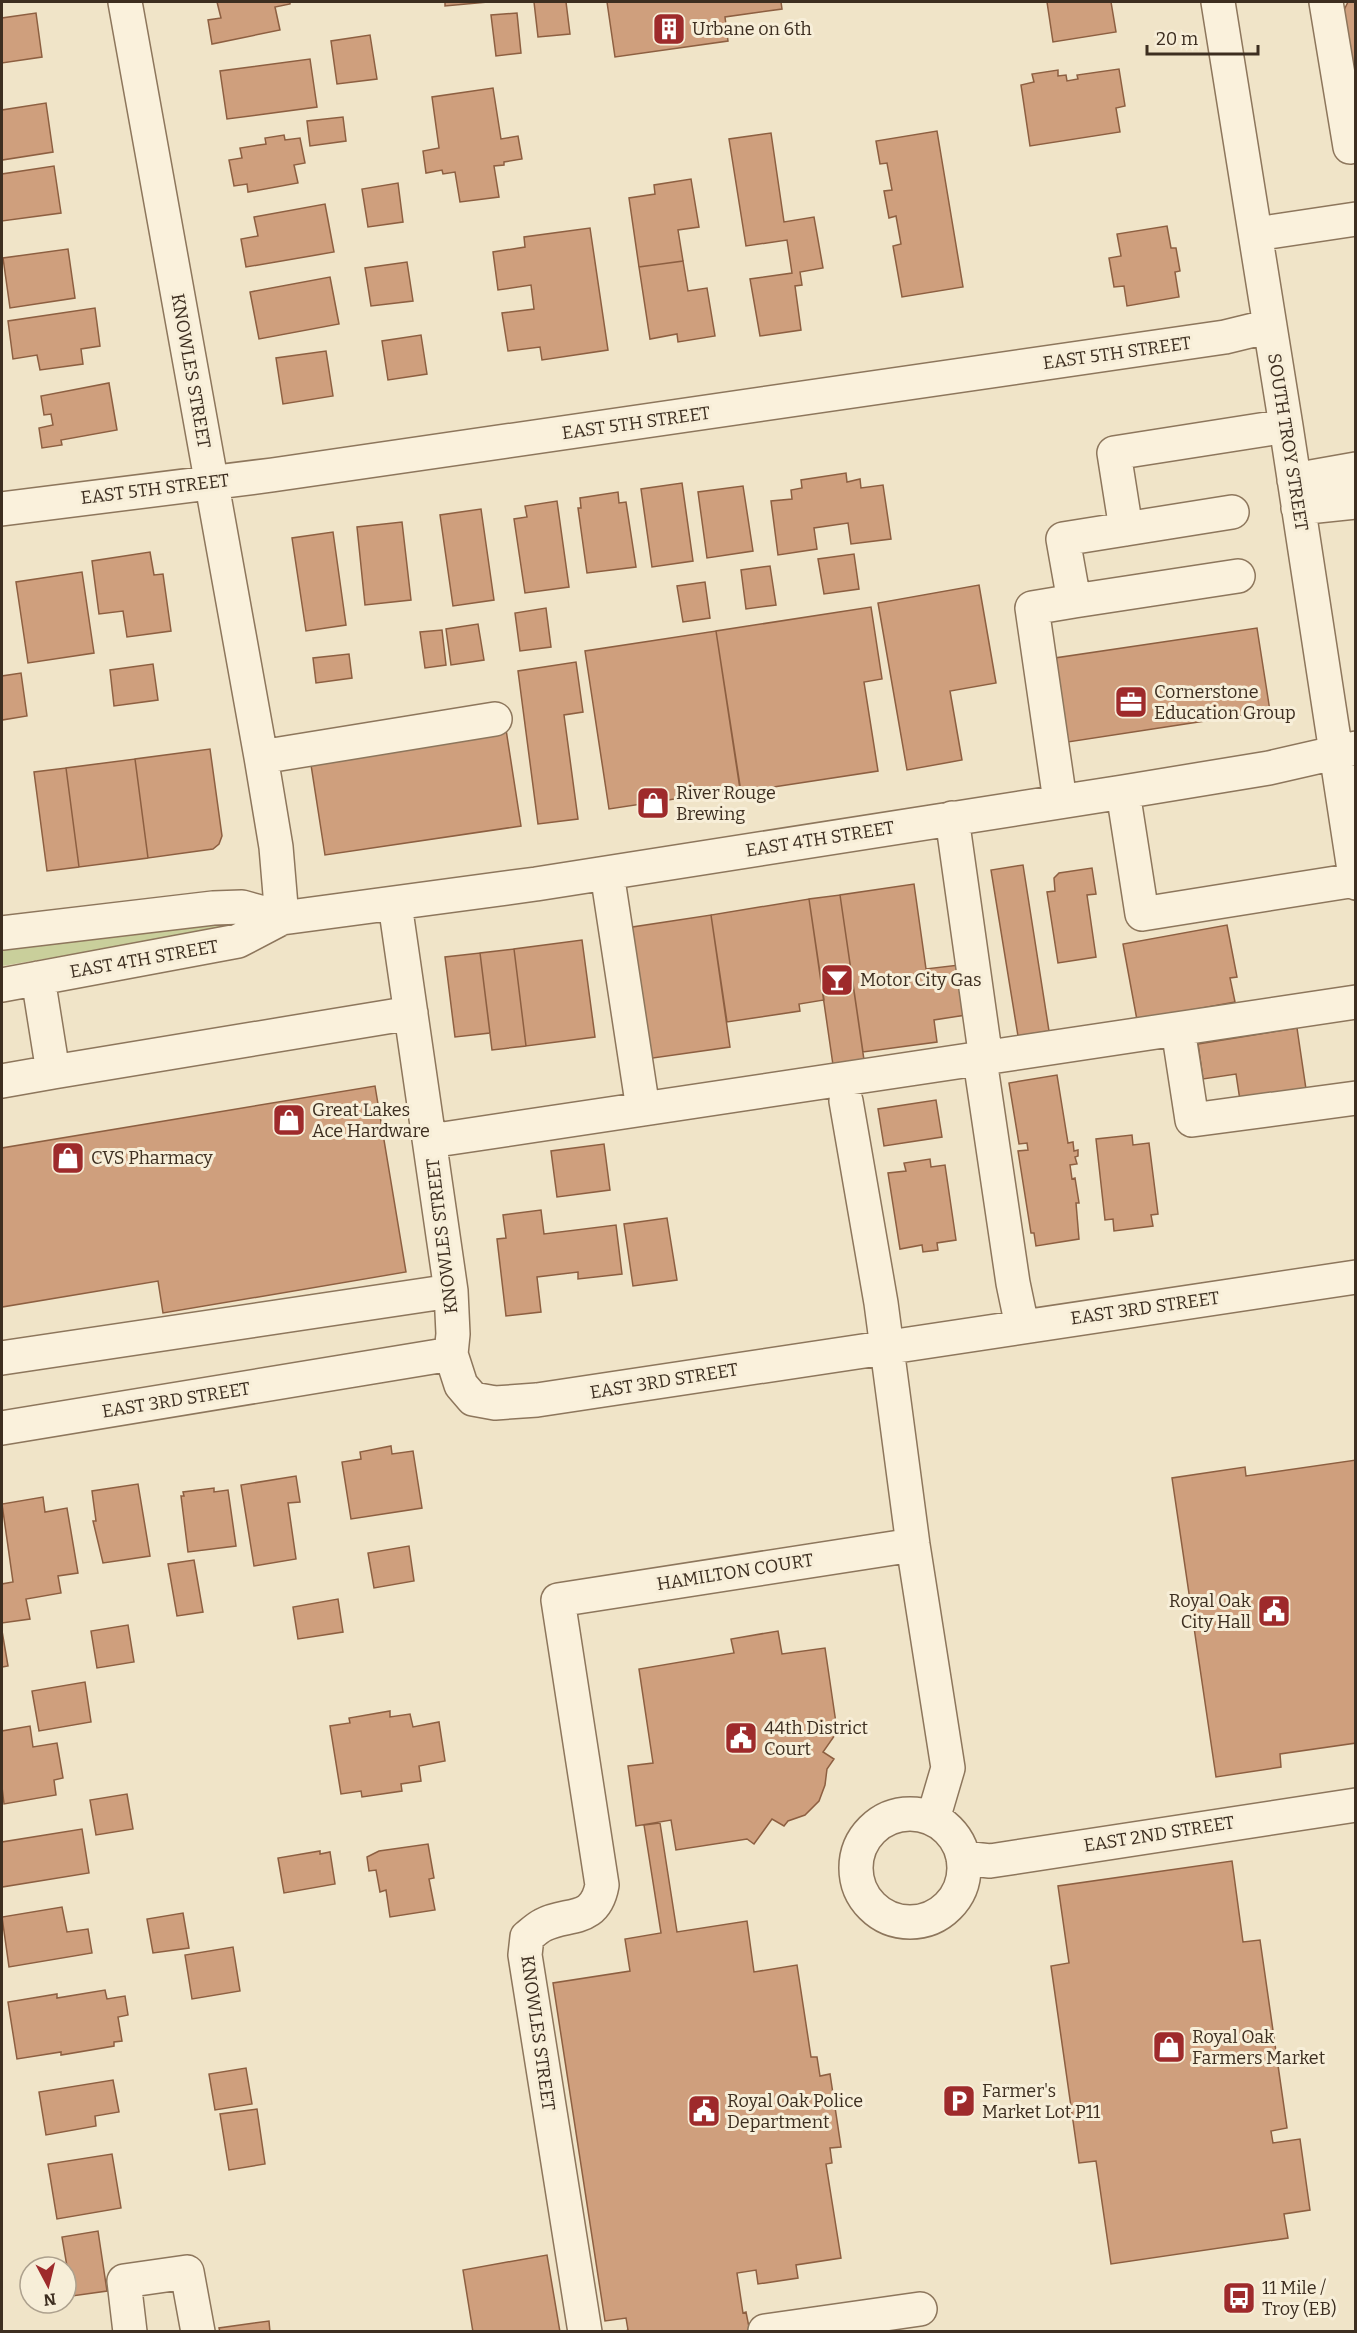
<svg xmlns="http://www.w3.org/2000/svg" width="1357" height="2333" font-family="Bitter,serif">
  <rect width="100%" height="100%" fill="#f0e4c8"/>
  <path fill="#c9cf9b" d="M234 917 237 927 2 966V947Z"/>
  <path fill="#cf9f7d" stroke="#8d5f41" stroke-width="1.5" d="M217 2H290V4L275 7 280 30 212 44 208 20 221 18Z
    M445 2H488L445 6Z
    M534 2H566L570 34 538 37Z
    M607 2H781L782 9 725 17 728 41 615 57Z
    M1047 2H1111L1116 32 1053 42Z
    M1348 2H1356V83L1344 10Z
    M36 13 42 57 2 63V18Z
    M517 13 521 53 496 56 491 15Z
    M370 35 377 79 337 84 331 41Z
    M310 59 317 107 227 119 220 71Z
    M1119 69 1125 106 1116 108 1120 132 1030 146 1021 85 1034 82 1032 74 1058 70V76L1066 75 1067 81 1078 79 1077 75Z
    M493 88 501 139 518 136 522 159 504 162V165L494 166 499 197 460 202 455 172 443 174 442 170 426 173 423 151 439 148 432 97Z
    M46 103 53 152 2 160V110Z
    M343 117 346 141 310 146 307 121Z
    M937 131 963 287 902 297 893 246 901 244 896 216 889 218 884 191 892 190 887 163 880 164 876 141Z
    M771 133 784 222 814 217 823 268 800 272 802 285 795 286 801 330 760 336 750 279 792 273 787 240 746 246 729 139Z
    M284 135 285 140 300 138 305 163 294 165 298 183 248 192 247 184 234 186 229 160 242 158 240 148 266 144 265 138Z
    M54 166 61 213 2 221V174Z
    M691 179 699 227 678 230 683 261 639 267 629 198 655 194 654 185Z
    M398 183 403 222 368 227 362 189Z
    M325 204 334 252 246 267 241 239 258 236 254 217Z
    M1167 226 1171 248H1176L1180 271 1175 272 1179 297 1127 306 1124 286 1114 287 1109 258 1121 256 1117 234Z
    M590 228 608 350 542 360 540 347 508 351 502 313 534 309 531 285 498 290 493 252 525 247 524 237Z
    M68 249 75 298 10 308 3 258Z
    M683 261 688 291 707 288 715 336 678 342 677 334 650 339 639 267Z
    M407 262 413 301 371 306 365 268Z
    M330 277 339 324 259 339 250 292Z
    M95 308 100 346 81 349 83 364 40 370 37 355 13 359 8 321Z
    M421 335 427 374 388 380 382 341Z
    M326 351 333 396 283 404 276 358Z
    M109 383 117 430 61 440 62 445 42 448 39 428 53 425 51 414 44 415 41 396Z
    M846 473 847 482 860 479 861 488 883 485 891 539 851 544 848 523 814 528 817 549 778 555 771 501 792 499 791 490 802 488 801 480Z
    M682 483 693 561 652 567 641 489Z
    M743 486 753 551 707 558 698 492Z
    M618 492 619 503 626 502 636 567 587 573 578 508H581L580 498Z
    M557 501 569 587 525 593 514 519 527 517 525 506Z
    M481 509 494 600 453 606 440 515Z
    M402 522 411 600 365 605 357 527Z
    M333 532 346 625 306 631 292 538Z
    M150 552 154 575 163 574 171 631 127 637 123 611 99 614 92 561Z
    M854 554 859 589 824 594 818 559Z
    M770 566 776 605 746 609 741 570Z
    M82 572 94 653 28 663 16 582Z
    M705 582 710 618 683 622 677 586Z
    M979 585 996 683 950 691 962 760 907 770 878 603Z
    M871 607 882 679 864 682 878 771 741 792 716 631Z
    M546 608 551 647 520 651 515 613Z
    M478 624 484 660 451 665 446 629Z
    M1257 628 1270 711 1068 742 1055 658Z
    M442 630 446 665 425 668 420 632Z
    M716 631 740 789 609 809 585 651Z
    M349 654 352 678 316 683 313 658Z
    M576 662 583 712 564 715 578 819 538 824 518 671Z
    M153 664 158 700 114 706 110 670Z
    M21 673 27 716 2 720V676Z
    M505 723 521 826 325 855 309 752Z
    M210 749 222 836 219 844 213 849 148 858 135 759Z
    M135 759 148 858 79 867 66 768Z
    M66 768 79 867 47 871 34 772Z
    M1023 865 1049 1031 1018 1036 991 870Z
    M1092 868 1096 894 1087 895 1096 957 1058 963 1047 892 1055 891 1054 878 1059 873Z
    M914 884 926 969 959 965 966 1015 934 1020 937 1042 863 1052 840 895Z
    M840 895 864 1060 833 1065 809 899Z
    M809 899 824 1000 799 1004 800 1011 727 1022 711 915Z
    M711 915 730 1047 646 1059 626 928Z
    M1227 925 1237 977 1230 978 1235 1002 1137 1020 1123 944Z
    M582 940 595 1037 526 1046 514 949Z
    M514 949 526 1046 492 1050 480 953Z
    M480 953 490 1033 455 1037 445 957Z
    M1297 1028 1307 1096 1241 1107 1236 1074 1203 1079 1198 1044Z
    M1057 1075 1068 1143 1073 1142 1074 1151 1078 1150V1156L1075 1157 1077 1164 1070 1165 1072 1179 1075 1178 1079 1203H1076L1079 1239 1036 1246 1034 1233H1031L1018 1151 1028 1150 1027 1143 1019 1144 1009 1083Z
    M375 1086 406 1272 163 1313 158 1281 2 1307V1148Z
    M936 1100 942 1137 884 1146 878 1109Z
    M1132 1135 1133 1145 1149 1143 1158 1214 1151 1215 1153 1226 1114 1231 1113 1219 1105 1220 1096 1139Z
    M604 1144 610 1190 557 1197 551 1151Z
    M930 1159 931 1167 945 1165 956 1240 937 1243 938 1250 923 1252 922 1245 900 1249 888 1173 906 1171 904 1163Z
    M541 1210 544 1234 616 1225 622 1274 578 1279V1272L537 1277 541 1312 506 1316 497 1239 506 1238 503 1215Z
    M667 1218 677 1280 633 1286 624 1224Z
    M391 1446 392 1454 413 1451 422 1508 351 1519 342 1462 361 1459 360 1452Z
    M1356 1460V1743L1280 1754 1281 1767 1216 1777 1172 1478 1245 1467 1246 1476Z
    M296 1476 300 1502 288 1503 296 1559 254 1566 241 1485Z
    M138 1484 150 1556 103 1563 93 1521H96L92 1491Z
    M214 1488V1492L228 1490 236 1546 188 1552 181 1496H184L183 1492Z
    M43 1497 45 1512 67 1508 78 1573 58 1576 61 1593 26 1599 30 1619 2 1623V1584L13 1582 2 1504Z
    M409 1546 414 1581 374 1588 368 1553Z
    M194 1560 203 1612 177 1616 168 1564Z
    M338 1599 343 1632 298 1639 293 1607Z
    M128 1625 134 1662 97 1668 91 1631Z
    M2 1631 8 1666 2 1667Z
    M778 1631 782 1654 825 1648 836 1723 842 1725 823 1752 834 1759 827 1769 825 1785 819 1801 805 1815 788 1821 784 1826 772 1819 754 1844 747 1839 676 1850 671 1820 636 1826 628 1766 653 1763 639 1669 734 1653 731 1639Z
    M85 1682 91 1722 39 1731 32 1691Z
    M390 1711V1717L410 1714 413 1727 439 1722 445 1761 419 1766 421 1781 401 1784 402 1791 362 1797 361 1791 341 1794 330 1726 350 1723 349 1718Z
    M30 1726 33 1747 57 1743 63 1778 54 1780 56 1795 4 1804 2 1787V1731Z
    M127 1794 133 1829 96 1835 90 1800Z
    M660 1823 677 1932 747 1921 754 1972 797 1965 811 2057H817L820 2076 830 2074 841 2147 830 2148 832 2163 826 2164 841 2258 796 2265 798 2278 758 2284 756 2270 737 2273 743 2313 746 2312 750 2332H624L628 2330 626 2318 605 2321 553 1983 630 1971 625 1939 661 1933 644 1825Z
    M82 1829 89 1873 2 1887V1842Z
    M428 1844 434 1878 429 1879 435 1910 390 1917 386 1890 380 1892 376 1870 369 1871 367 1857 379 1851Z
    M320 1851V1854L330 1852 335 1884 284 1893 278 1858Z
    M1232 1861 1243 1942 1260 1940 1287 2128 1271 2131 1273 2143 1300 2139 1310 2210 1284 2214 1288 2238 1111 2264 1096 2161 1079 2163 1051 1966 1069 1963 1058 1886Z
    M62 1907 67 1932 88 1929 92 1953 9 1967 2 1917Z
    M183 1913 189 1948 153 1953 147 1919Z
    M233 1947 240 1991 192 1999 185 1955Z
    M105 1990 107 1999 125 1996 128 2015 118 2017 122 2041 114 2042V2046L61 2055V2052L17 2059 8 2002 57 1994V1998Z
    M246 2068 252 2104 215 2110 209 2074Z
    M113 2080 119 2112 95 2116 96 2126 46 2135 39 2092Z
    M257 2109 265 2164 229 2170 220 2114Z
    M112 2154 121 2208 57 2219 48 2164Z
    M98 2231 107 2291 72 2296 62 2237Z
    M547 2255 560 2332H473L463 2270Z
    M269 2321 270 2332H220L219 2328Z"/>
  <g fill="none" stroke-linecap="round" stroke-linejoin="round">
    <g stroke="#8d765c" stroke-width="36">
      <path id="minor" d="M125 2 261 757 276 847 282 918
        M1218 2 1286 426 1356 883
        M1326 2 1350 147
        M1256 234 1356 219
        M1294 480 1356 469
        M1298 508 1356 502
        M2 509 272 475 1225 337 1270 326
        M1232 512 1063 539 1074 601 1238 576
        M1126 529 1114 453 1286 426
        M261 757 495 719
        M1123 792 1142 914 1355 880
        M1060 801 1032 608 1074 601
        M952 818 986 1059
        M607 873 643 1109
        M395 904 451 1291 453 1334 451 1354 461 1385 473 1399 495 1403 537 1400 1356 1277
        M2 933 213 908 242 907 282 918
        M38 978 53 1072 411 1013
        M2 985 238 941 282 918 536 884 1123 792 1269 768 1356 748
        M1178 1029 1192 1120 1356 1098
        M980 1060 1013 1283 1022 1326
        M2 1081 53 1072
        M846 1101 881 1303 913 1545 948 1768 933 1819
        M430 1141 1356 1002
        M2 1358 451 1291
        M2 1428 451 1354
        M856 1868a54 54 0 1 1 108 0a54 54 0 1 1-108 0Z
        M963 1858 990 1861 1356 1805
        M765 2331 920 2309
        M130 2332 124 2281 187 2272 198 2332
        M585 2332 525 1955 527 1937C532 1933 537 1928 543 1925 567 1912 595 1924 602 1885L558 1600 913 1545"/>
    </g>
    <use href="#minor" stroke="#faf1dc" stroke-width="33"/>
  </g>
  <defs>
    <g id="building-square" transform="scale(1.725)"><rect x="-9" y="-9" width="18" height="18" rx="4" fill="#9e2a2b" stroke="#f7eed8"/><path d="M-4-6H4V6H1V3H-1V6H-4ZM-2.5-4.3h1.7v1.8h-1.7ZM.8-4.3h1.7v1.8H.8ZM-2.5-1h1.7V.8h-1.7ZM.8-1h1.7V.8H.8Z" fill="#fff"/></g>
    <g id="office-square" transform="scale(1.725)"><rect x="-9" y="-9" width="18" height="18" rx="4" fill="#9e2a2b" stroke="#f7eed8"/><path d="M-6-3h4V-5.5h4V-3h4V5H-6ZM-1-4.5V-3h2v-1.5ZM-6 0V1H6V0Z" fill="#fff"/></g>
    <g id="shop-square" transform="scale(1.725)"><rect x="-9" y="-9" width="18" height="18" rx="4" fill="#9e2a2b" stroke="#f7eed8"/><path d="M-5-2.5h2.3a2.7 3.5 0 0 1 5.4 0H5L5.5 6h-11ZM-1.5-2.5h3a1.5 2.3 0 0 0-3 0Z" fill="#fff"/></g>
    <g id="bar-square" transform="scale(1.725)"><rect x="-9" y="-9" width="18" height="18" rx="4" fill="#9e2a2b" stroke="#f7eed8"/><path d="M-6-5H6L.8 .8V4.5H3.5V6h-7V4.5H-.8V.8Z" fill="#fff"/></g>
    <g id="civic-square" transform="scale(1.725)"><rect x="-9" y="-9" width="18" height="18" rx="4" fill="#9e2a2b" stroke="#f7eed8"/><path d="M-.6-6.5H3V-4.5H.6V-3L4-1V1h2V6H-6V1h2V-1L-.6-3ZM-1.2 2.5V6h2.4V2.5Z" fill="#fff"/></g>
    <g id="parking-square" transform="scale(1.725)"><rect x="-9" y="-9" width="18" height="18" rx="4" fill="#9e2a2b" stroke="#f7eed8"/><path d="M-3.5-5.5H1a3.5 3.5 0 0 1 0 7H-1V5.5H-3.5ZM-1-3.4V-.6H.8a1.4 1.4 0 0 0 0-2.8Z" fill="#fff"/></g>
    <g id="bus-square" transform="scale(1.725)"><rect x="-9" y="-9" width="18" height="18" rx="4" fill="#9e2a2b" stroke="#f7eed8"/><path d="M-5-6H5V4H4V6H2V4H-2V6H-4V4H-5ZM-3.5-4V0h7V-4ZM-3.5 1.2v1.5H-2V1.2ZM2 1.2v1.5H3.5V1.2Z" fill="#fff"/></g>
  </defs>
  <g fill-rule="evenodd">
    <use href="#building-square" x="669" y="29"/>
    <use href="#office-square" x="1131" y="702"/>
    <use href="#shop-square" x="653" y="803"/>
    <use href="#bar-square" x="837" y="980"/>
    <use href="#shop-square" x="289" y="1120"/>
    <use href="#shop-square" x="68" y="1158"/>
    <use href="#civic-square" x="1274" y="1611"/>
    <use href="#civic-square" x="741" y="1738"/>
    <use href="#shop-square" x="1169" y="2047"/>
    <use href="#parking-square" x="959" y="2101"/>
    <use href="#civic-square" x="704" y="2111"/>
    <use href="#bus-square" x="1239" y="2298"/>
  </g>
  <g text-anchor="middle" stroke-width="6" stroke-linejoin="round" paint-order="stroke">
    <g font-size="18" fill="#3d2e20" stroke="#f7eed8" text-anchor="start">
      <text x="692" y="35">Urbane on 6th</text>
      <text x="1154" y="698">Cornerstone<tspan x="1154" dy="21">Education Group</tspan></text>
      <text x="676" y="799">River Rouge<tspan x="676" dy="21">Brewing</tspan></text>
      <text x="860" y="986">Motor City Gas</text>
      <text x="312" y="1116">Great Lakes<tspan x="312" dy="21">Ace Hardware</tspan></text>
      <text x="91" y="1164">CVS Pharmacy</text>
      <text x="1251" y="1607" text-anchor="end">Royal Oak<tspan x="1251" dy="21">City Hall</tspan></text>
      <text x="764" y="1734">44th District<tspan x="764" dy="21">Court</tspan></text>
      <text x="1192" y="2043">Royal Oak<tspan x="1192" dy="21">Farmers Market</tspan></text>
      <text x="982" y="2097">Farmer's<tspan x="982" dy="21">Market Lot P11</tspan></text>
      <text x="727" y="2107">Royal Oak Police<tspan x="727" dy="21">Department</tspan></text>
      <text x="1262" y="2294">11 Mile /<tspan x="1262" dy="21">Troy (EB)</tspan></text>
    </g>
    <g font-size="18" fill="#3d2e20" stroke="#f7eed8">
      <text transform="translate(1117 353) rotate(-8)" y="6">EAST 5TH STREET</text>
      <text transform="translate(191 371) rotate(80)" y="6">KNOWLES STREET</text>
      <text transform="translate(636 423) rotate(-8)" y="6">EAST 5TH STREET</text>
      <text transform="translate(1288 442) rotate(81)" y="6">SOUTH TROY STREET</text>
      <text transform="translate(155 489) rotate(-7)" y="6">EAST 5TH STREET</text>
      <text transform="translate(820 839) rotate(-9)" y="6">EAST 4TH STREET</text>
      <text transform="translate(144 959) rotate(-10)" y="6">EAST 4TH STREET</text>
      <text transform="translate(442 1236) rotate(-97)" y="6">KNOWLES STREET</text>
      <text transform="translate(1145 1308) rotate(-8)" y="6">EAST 3RD STREET</text>
      <text transform="translate(664 1381) rotate(-9)" y="6">EAST 3RD STREET</text>
      <text transform="translate(176 1400) rotate(-9)" y="6">EAST 3RD STREET</text>
      <text transform="translate(735 1572) rotate(-9)" y="6">HAMILTON COURT</text>
      <text transform="translate(1159 1834) rotate(-9)" y="6">EAST 2ND STREET</text>
      <text transform="translate(538 2033) rotate(82)" y="6">KNOWLES STREET</text>
    </g>
  </g>
  <rect width="1357" height="2333" fill="none" stroke="#3d2e20" stroke-width="6"/>
  <g transform="translate(48 2285) rotate(173)"><circle r="28" fill="#f7eed8" stroke="#ada18e" stroke-width="1.5"/>
  <path d="M0-4.5L10 22L0 15L-10 22Z" fill="#9e2a2b"/>
  <text y="-9" font-size="16" font-weight="bold" text-anchor="middle" fill="#3d2e20">N</text>
  </g>
  <path d="M1147 45v9h111v-9" fill="none" stroke="#3d2e20" stroke-width="3"/>
  <text x="1156" y="45" font-size="18" fill="#3d2e20" stroke="#f7eed8" stroke-width="4.5" paint-order="stroke">20 m</text>
</svg>
